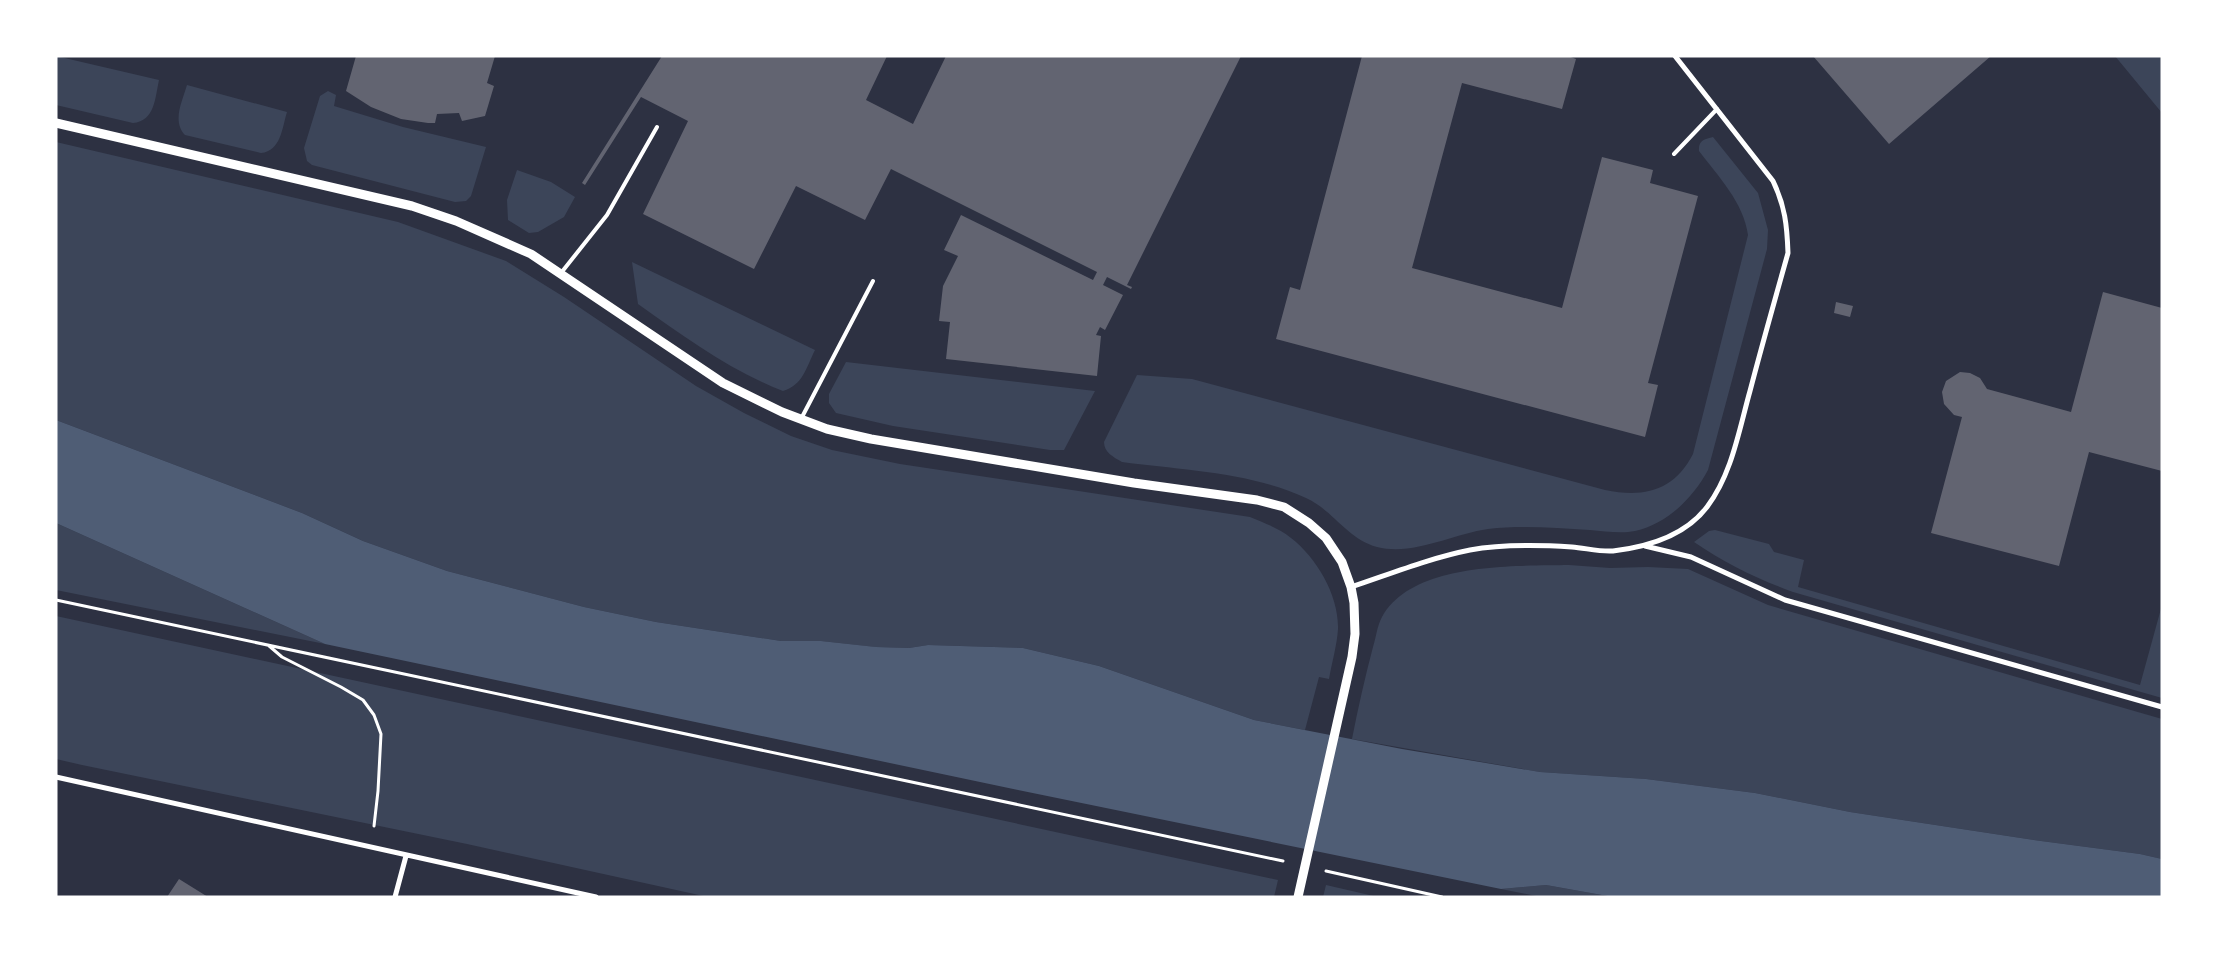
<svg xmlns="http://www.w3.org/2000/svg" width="2218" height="953" font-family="'Nunito Sans',sans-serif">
  <rect width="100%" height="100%" fill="#2d3142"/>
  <path fill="#3c4559" d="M56 56 159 80C155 98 155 121 133 123L56 105Z
    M2115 56H2162V113Z
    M187 85 287 112C282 128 281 151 261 153L185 135C172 121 182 102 187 85Z
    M328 91 336 95 334 106 403 127 486 147 471 196 466 201 455 202 312 165 307 161 304 148 320 96Z
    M1713 137 1758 193 1768 230 1767 249 1708 470C1693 498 1667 524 1635 531 1621 534 1604 531 1590 530 1556 528 1521 525 1488 529 1452 534 1414 556 1377 547 1347 539 1333 510 1306 498 1251 472 1181 470 1122 462 1113 457 1104 452 1104 442L1137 375 1192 379 1605 490C1644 498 1674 491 1693 454L1748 235C1744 203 1718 176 1699 151 1698 140 1705 139 1713 137Z
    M56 142 398 222 506 261 564 297 696 386 744 413 791 436 832 450 900 464 1250 517C1264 523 1279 528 1291 538 1317 558 1339 596 1338 629 1337 645 1332 662 1329 679L1319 677 1305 730 1254 720 1099 666 1023 648 928 645 909 648 875 647 821 641H781L656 622 584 607 447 571 363 541 302 513 56 420Z
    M517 170 551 182 575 197 564 217 538 232 529 233 508 220 507 200Z
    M632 262 815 350C806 368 803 385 783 391 729 370 685 337 638 304Z
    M846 362 1095 391 1064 450H1050L893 426 836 413 829 403V394Z
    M56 523 325 644 56 590Z
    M1715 530 1769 544 1774 552 1804 560 1798 587 2140 685 2162 605V698L1793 592C1757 579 1725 563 1694 542L1709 531Z
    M1569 565 1610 568 1648 567 1688 569 1768 605 2162 719V859L2140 854 2041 841 1850 812 1755 793 1646 779 1540 772 1352 739C1358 708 1365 677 1373 647 1376 638 1377 626 1382 617 1412 562 1515 566 1569 565Z
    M56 616 1278 880 1274 897H708L467 844 82 765 56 759Z
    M1326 885 1378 897H1323Z
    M1546 885 1613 897H1541L1501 889Z"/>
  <path fill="#4f5d75" d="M56 420 302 513 363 541 447 571 584 607 656 622 781 641H821L876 647 909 648 928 645 1023 648 1099 666 1254 720 1402 749 1540 772 1646 779 1755 793 1850 812 2041 841 2140 854 2162 859V897H1613L1546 885 1501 889 1018 790 325 644 56 523Z"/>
  <path fill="#626471" d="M356 56H495L487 83 494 86 485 116 462 121 459 113 437 114 435 123H428L401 119 371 107 346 91Z
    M662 56H887L866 100 913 124 946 56H1241L1132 275 1127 285 1132 287 1131 289 1107 277 1103 285 1123 295 1105 330 1100 327 1096 335 1101 336 1097 376 946 359 950 322 939 321 943 286 958 256 944 250 961 215 1093 280 1097 272 891 169 865 220 796 186 754 269 643 214 688 121 641 97 585 185 582 183Z
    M1362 56H1568L1576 59 1562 109 1462 83 1412 268 1562 308 1602 157 1653 170 1650 183 1698 196 1648 383 1658 385 1645 437 1276 339 1290 287 1300 290Z
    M1813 56H1991L1889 144Z
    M2103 292 2162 308V471L2089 452 2059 566 1931 533 1962 417 1954 415 1944 404 1942 392 1946 381 1960 372 1970 373 1980 378 1987 389 2071 412Z
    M1836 302 1853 306 1850 317 1834 313Z
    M179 879 208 897H167Z"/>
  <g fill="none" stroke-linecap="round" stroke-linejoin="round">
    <path stroke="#fff" stroke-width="3" d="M56 600 1283 861
      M268 645 282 657 341 687 363 700 374 715 381 734 378 791 374 826
      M1326 871 1442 897"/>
    <path stroke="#fff" stroke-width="4" d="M1674 154 1717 109
      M561 273 607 215 657 127
      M801 419 873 281"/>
    <path stroke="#fff" stroke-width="5" d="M1645 546 1691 557 1785 600 2162 707
      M1351 587C1390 574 1430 558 1470 550 1503 544 1539 545 1572 547 1585 548 1600 552 1613 551 1647 547 1685 536 1707 507 1732 474 1739 430 1750 391 1762 345 1775 299 1788 253 1787 225 1785 206 1773 181L1675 56
      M56 777 596 897
      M395 897 406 856"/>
    <path stroke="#fff" stroke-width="9" d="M56 123 412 206 456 221 531 254 723 383 782 412 827 429 871 439 1134 483 1257 500 1284 507 1309 523 1326 538 1342 562 1351 587 1354 603 1355 634 1352 657 1298 897"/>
  </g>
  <rect width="2218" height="953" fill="none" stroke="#ffffff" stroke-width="115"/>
</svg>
